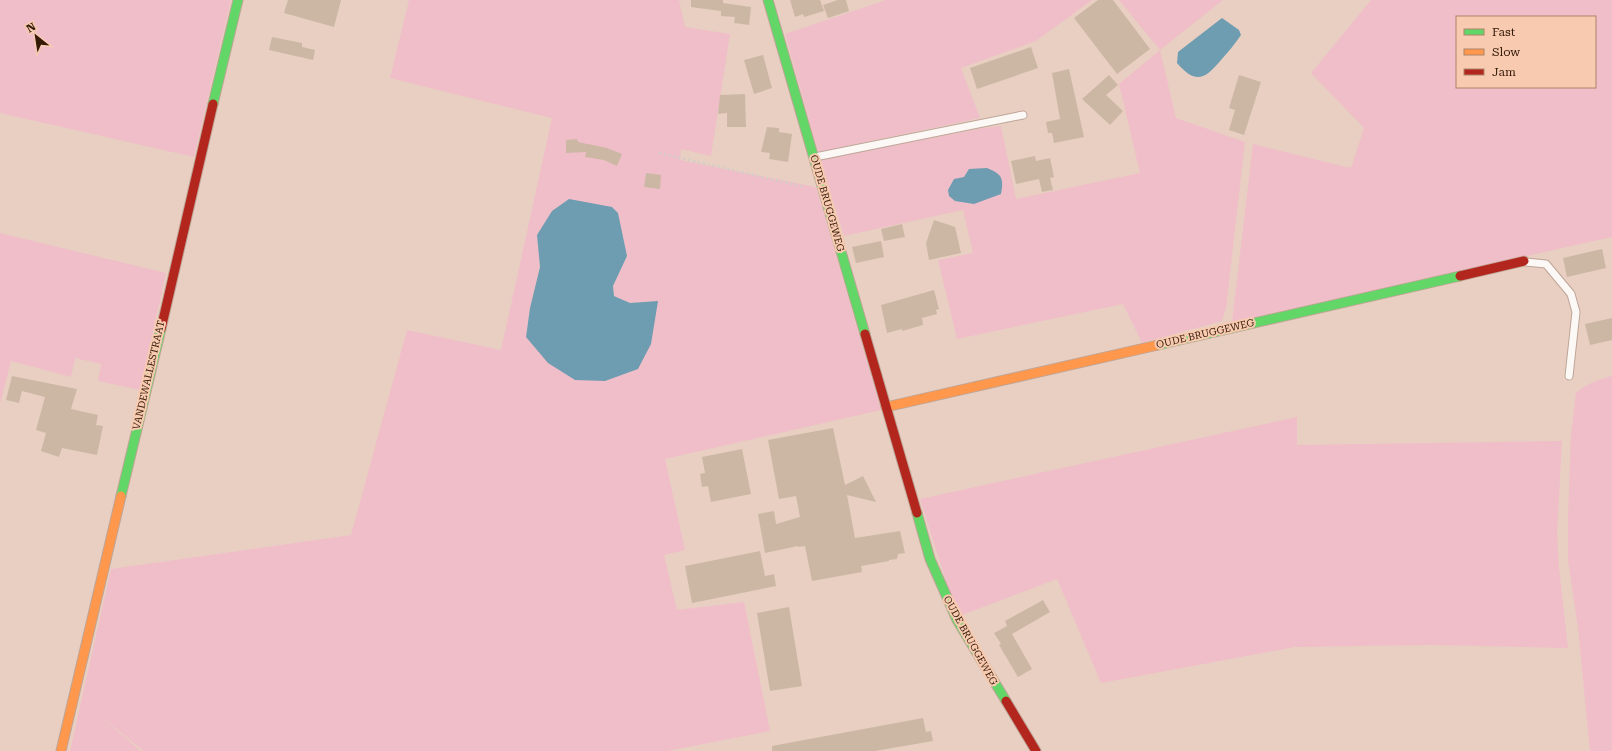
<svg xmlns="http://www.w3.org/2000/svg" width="1612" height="751" font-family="'Roboto Serif',serif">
  <rect width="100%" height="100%" fill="#e8cfc1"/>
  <path fill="#f0bec9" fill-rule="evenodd" d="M0 0H231L194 157 0 113Z
    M409 0H679L685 27 730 34 711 156 681 149 680 160 816 187 881 410 665 459 685 550 664 555 677 610 744 602 770 731 667 751H144L99 715 141 751H70L111 569 351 535 407 330 501 350 552 118 390 78ZM537 235 627 256 613 286 614 296 630 303 658 301 526 337 530 308 540 266Z
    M886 0H1092L1036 41 961 68 980 118 818 152 785 34Z
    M1119 0H1223L1160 50 1176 118 1245 142 1226 308 1222 321 1142 343 1123 304 957 339 938 260 973 253 963 210 844 236 820 160 983 128 1001 126 1016 199 1140 173 1119 84 1160 50Z
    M1371 0H1612V237L1232 322 1253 144 1351 168 1364 128 1311 73ZM1457 17H1595V87H1457Z
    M0 233 166 273 140 390 98 381 101 364 75 358 71 377 11 361 0 404Z
    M1612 376V751H1590L1578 628 1568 560V518L1571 434 1576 393C1585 384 1600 379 1612 376Z
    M1297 417V445L1562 441 1557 535 1559 567 1568 648 1431 645 1295 647 1101 683 1057 579 962 615 948 587 920 499Z"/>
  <path fill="#6e9cb1" d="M1222 18 1239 30 1241 35C1235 44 1228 52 1221 60 1205 79 1196 85 1177 63L1178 52Z
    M987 168C1002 174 1004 178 1001 194L974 204 955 201 949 196 948 190 954 179 964 177 969 169Z
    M569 199 612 207 618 213 627 256 613 286 614 296 630 303 658 301 651 344 638 369 605 381 575 380 548 363 526 337 530 308 540 267 537 235 552 211Z"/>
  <path fill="#ccb7a4" d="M288 0H341L334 27 284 13Z
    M691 0H723V3L751 7 749 25 734 23 735 17 721 16V11L691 7Z
    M790 0H820L824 11 804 17 803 14 795 17Z
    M838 0H846L849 11 828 18 823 5Z
    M1098 0H1113L1150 49 1117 74 1074 18Z
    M272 37 302 43V47L315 50 313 60 269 50Z
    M1031 47 1038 68 977 89 970 68Z
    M763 55 772 88 754 94 744 60Z
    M1069 69 1084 137 1054 143 1052 133H1048L1046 122 1060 119 1052 73Z
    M1109 75 1118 85 1106 95 1123 111 1110 125 1082 99Z
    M1239 75 1261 82 1244 135 1229 130 1235 110 1229 108Z
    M745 94 746 127H727V113L718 114 720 95Z
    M767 127 779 128V132L792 134 788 162 769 159 770 153 761 152Z
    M577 139 578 142 607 148 622 154 617 166 604 160 585 157 586 152 566 153V140Z
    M1035 156 1036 161 1050 158 1054 177 1050 178 1053 190 1042 192 1039 179 1016 184 1011 161Z
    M646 173 661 175 660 189 644 187Z
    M934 220 955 227 961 253 929 260 926 243Z
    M902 224 905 237 884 241 881 229Z
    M881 241 884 257 856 263 852 247Z
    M1602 249 1606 268 1567 277 1563 258Z
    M934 290 939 309 936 310 937 314 922 318 923 325 902 331V329L887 333 881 305Z
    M1612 318V340L1590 345 1585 324Z
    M12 376 77 389 71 409 98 415 96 425 103 426 97 455 62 448 59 457 41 451 46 433 36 430 45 397 22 391 19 403 6 400Z
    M833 428 845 485 863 476 876 502 847 495 855 538 900 531 905 553 898 554 897 559 889 560V561L861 566 862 572 812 581 805 546 798 547V546L765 553 758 514 774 511 776 524 800 517 796 496 779 499 768 440Z
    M742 449 751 494 711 502 708 486 702 487 700 474 705 473 702 457Z
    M760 551 765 576 774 574 776 586 692 603 685 566Z
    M1043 600 1050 612 1012 634 1032 669 1018 677 999 645 1001 644 994 633 1007 626 1005 621Z
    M789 607 802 686 770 691 757 613Z
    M923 718 926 732 931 731 933 741 875 751H772V746Z"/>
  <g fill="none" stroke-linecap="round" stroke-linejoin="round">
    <g stroke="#bea597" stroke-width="9">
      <path id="lane" d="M815 157 1023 115
        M1526 262 1546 264 1571 294 1576 312 1569 376"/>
    </g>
    <g stroke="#bea597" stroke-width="11">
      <path id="fast" d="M768 0 865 334
        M213 104 238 0
        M1158 345 1460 276
        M121 496 161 329
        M917 513 930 559 957 620 1006 701"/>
    </g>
    <g stroke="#bea597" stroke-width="11">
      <path id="slow" d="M886 407 1158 345
        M61 751 121 496"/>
    </g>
    <g stroke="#bea597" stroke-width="11">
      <path id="jam" d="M1460 276 1524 261
        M161 329 213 104
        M865 334 917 513
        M1006 701 1036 751"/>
    </g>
    <path stroke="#d4ccc7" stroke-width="2.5" stroke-dasharray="2 3" stroke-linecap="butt" d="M659 153 805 187"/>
    <use href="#lane" stroke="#fcf8f6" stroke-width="7"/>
    <use href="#fast" stroke="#63d668" stroke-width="9"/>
    <use href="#slow" stroke="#ff974d" stroke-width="9"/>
    <use href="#jam" stroke="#b3261e" stroke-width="9"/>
  </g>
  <g text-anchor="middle" stroke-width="4" stroke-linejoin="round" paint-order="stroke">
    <g font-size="10" fill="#351a08" stroke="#f8cbb1">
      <text transform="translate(828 203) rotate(74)" y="4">OUDE BRUGGEWEG</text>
      <text transform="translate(1205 333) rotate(-13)" y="4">OUDE BRUGGEWEG</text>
      <text transform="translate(148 375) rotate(-77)" y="4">VANDEWALLESTRAAT</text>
      <text transform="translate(971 640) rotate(61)" y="4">OUDE BRUGGEWEG</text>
    </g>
  </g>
  <rect x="1456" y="16" width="140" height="72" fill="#f8cbb1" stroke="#aa846d"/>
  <rect x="1464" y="29" width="20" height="6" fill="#63d668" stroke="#aa846d"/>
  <text x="1492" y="36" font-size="12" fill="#351a08">Fast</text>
  <rect x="1464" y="49" width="20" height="6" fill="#ff974d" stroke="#aa846d"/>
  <text x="1492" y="56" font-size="12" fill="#351a08">Slow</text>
  <rect x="1464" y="69" width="20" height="6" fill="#b3261e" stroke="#aa846d"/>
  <text x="1492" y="76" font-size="12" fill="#351a08">Jam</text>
  <g transform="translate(36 36) rotate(330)" stroke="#f8cbb1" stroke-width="3" paint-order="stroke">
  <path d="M0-3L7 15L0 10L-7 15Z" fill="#351a08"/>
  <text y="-6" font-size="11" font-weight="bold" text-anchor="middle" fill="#351a08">N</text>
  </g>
</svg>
